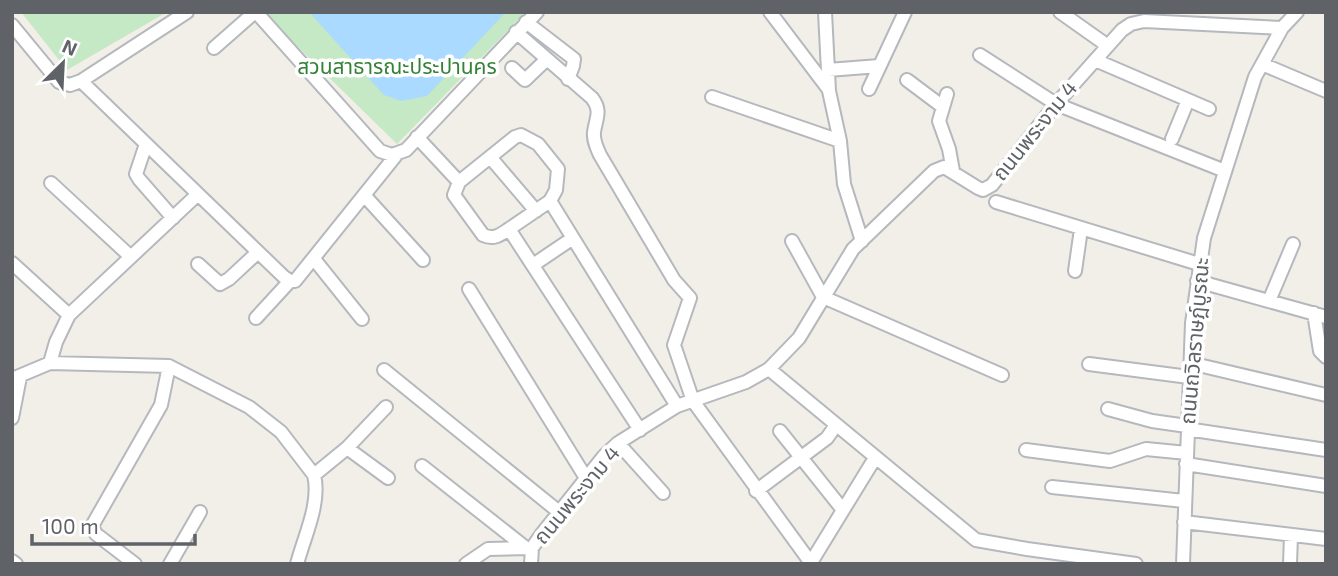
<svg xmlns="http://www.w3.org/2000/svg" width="1338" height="576" font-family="'Exo 2','Noto Sans Thai',sans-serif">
  <rect width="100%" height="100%" fill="#f1efe8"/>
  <path fill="#c5e8c5" d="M21 12H167L67 70Z
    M262 12H526L397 144Z"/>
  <path fill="#aadaff" d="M309 12H506L427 96 401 101 384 95Z"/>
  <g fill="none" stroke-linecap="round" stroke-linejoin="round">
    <g stroke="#b5b8bc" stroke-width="16">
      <path id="minor" d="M256 12 380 151 392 155 406 150 537 12
        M770 12 829 90
        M825 12 829 91 840 141 844 184 862 241
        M1060 12 1108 46
        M526 22 574 59 573 66 568 79
        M12 25 59 82 70 85 81 81 187 12
        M516 32 592 98C602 111 596 118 594 132 593 141 597 148 600 155L674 280 690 298 674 345 693 401 811 563
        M214 48 255 12
        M980 55 1056 104 1225 171
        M1095 60 1209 109
        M1262 64 1326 91
        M512 68 525 80 547 59
        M828 70 879 66
        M907 80 943 107
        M869 89 905 12
        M947 94 939 121 949 149 953 171
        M712 97 840 141
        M417 137 459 182
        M1172 139 1188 100
        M146 144 136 174 139 179 173 218
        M490 157 536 211
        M51 183 131 257
        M198 194 284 277 290 281H295L397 154
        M364 195 423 260
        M996 202 1199 264
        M509 229C500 235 494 240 483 235L454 195 459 182 515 137 521 135 538 144 558 169 556 190 550 201
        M792 241 823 297 1002 375
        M314 259 362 319
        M12 263 69 315 198 194 81 81
        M198 264 220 284 229 279 258 252
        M533 265 573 238
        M1075 271 1081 229
        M1197 281 1326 317
        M469 289 586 478
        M1269 301 1293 244
        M1314 313 1320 351 1326 357
        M256 318 290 281
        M50 363 56 342 69 315
        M1190 363 1326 395
        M1089 364 1189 377
        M769 369 976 540 1027 549 1136 564
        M384 370 559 512
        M12 379 50 363 169 366 249 407 281 432 314 475C321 503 304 537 297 564
        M1108 409 1152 421 1187 426
        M12 418 20 377
        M1187 429 1326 450
        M640 430 509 229 550 201 677 406
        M780 431 843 510
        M618 443 663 493
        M347 448 388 478
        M1026 450 1110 461 1146 449 1187 453
        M1186 464 1326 486
        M422 466 526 548
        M314 475 347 448 386 407
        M1052 487 1184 501
        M756 491 827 438 836 425
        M1184 522 1326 539
        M12 561 16 564
        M135 564 96 534 92 526 161 405 169 366
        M170 564 200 512
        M466 564 488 549 528 548
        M531 564 532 548 541 535 604 456 618 443 677 406 746 382 769 369 799 338 853 249 934 171 944 167 978 188 983 190 992 185 1056 104 1122 30 1131 24 1144 21 1282 28
        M810 564 875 458
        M1183 564 1192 323 1204 238 1255 77 1282 28 1297 12
        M1290 564 1291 535"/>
    </g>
    <use href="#minor" stroke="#fff" stroke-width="12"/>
  </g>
  <g text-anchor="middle" stroke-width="7" stroke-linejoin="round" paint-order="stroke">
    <g font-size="21" fill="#348238" stroke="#fff">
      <text x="397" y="74">สวนสาธารณะประปานคร</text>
    </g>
    <g font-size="21" fill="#5f6368" stroke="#fff">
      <text transform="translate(1035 131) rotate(-51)" y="7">ถนนพระงาม 4</text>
      <text transform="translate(1195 341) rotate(-85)" y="7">ถนนถวิลราษฎ์บูรณะ</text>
      <text transform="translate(577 495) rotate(-50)" y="7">ถนนพระงาม 4</text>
    </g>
  </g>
  <rect width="1338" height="576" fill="none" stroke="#5f6368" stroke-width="28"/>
  <g transform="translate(63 63) rotate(24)" stroke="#ffffff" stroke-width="5" paint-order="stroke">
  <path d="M0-5L12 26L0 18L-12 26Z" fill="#5f6368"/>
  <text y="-10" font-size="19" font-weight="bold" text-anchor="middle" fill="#5f6368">N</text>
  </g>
  <path d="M32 534v10h163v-10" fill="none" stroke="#5f6368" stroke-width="3.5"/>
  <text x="42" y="534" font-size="21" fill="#5f6368" stroke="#ffffff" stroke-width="5" paint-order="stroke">100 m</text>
</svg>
